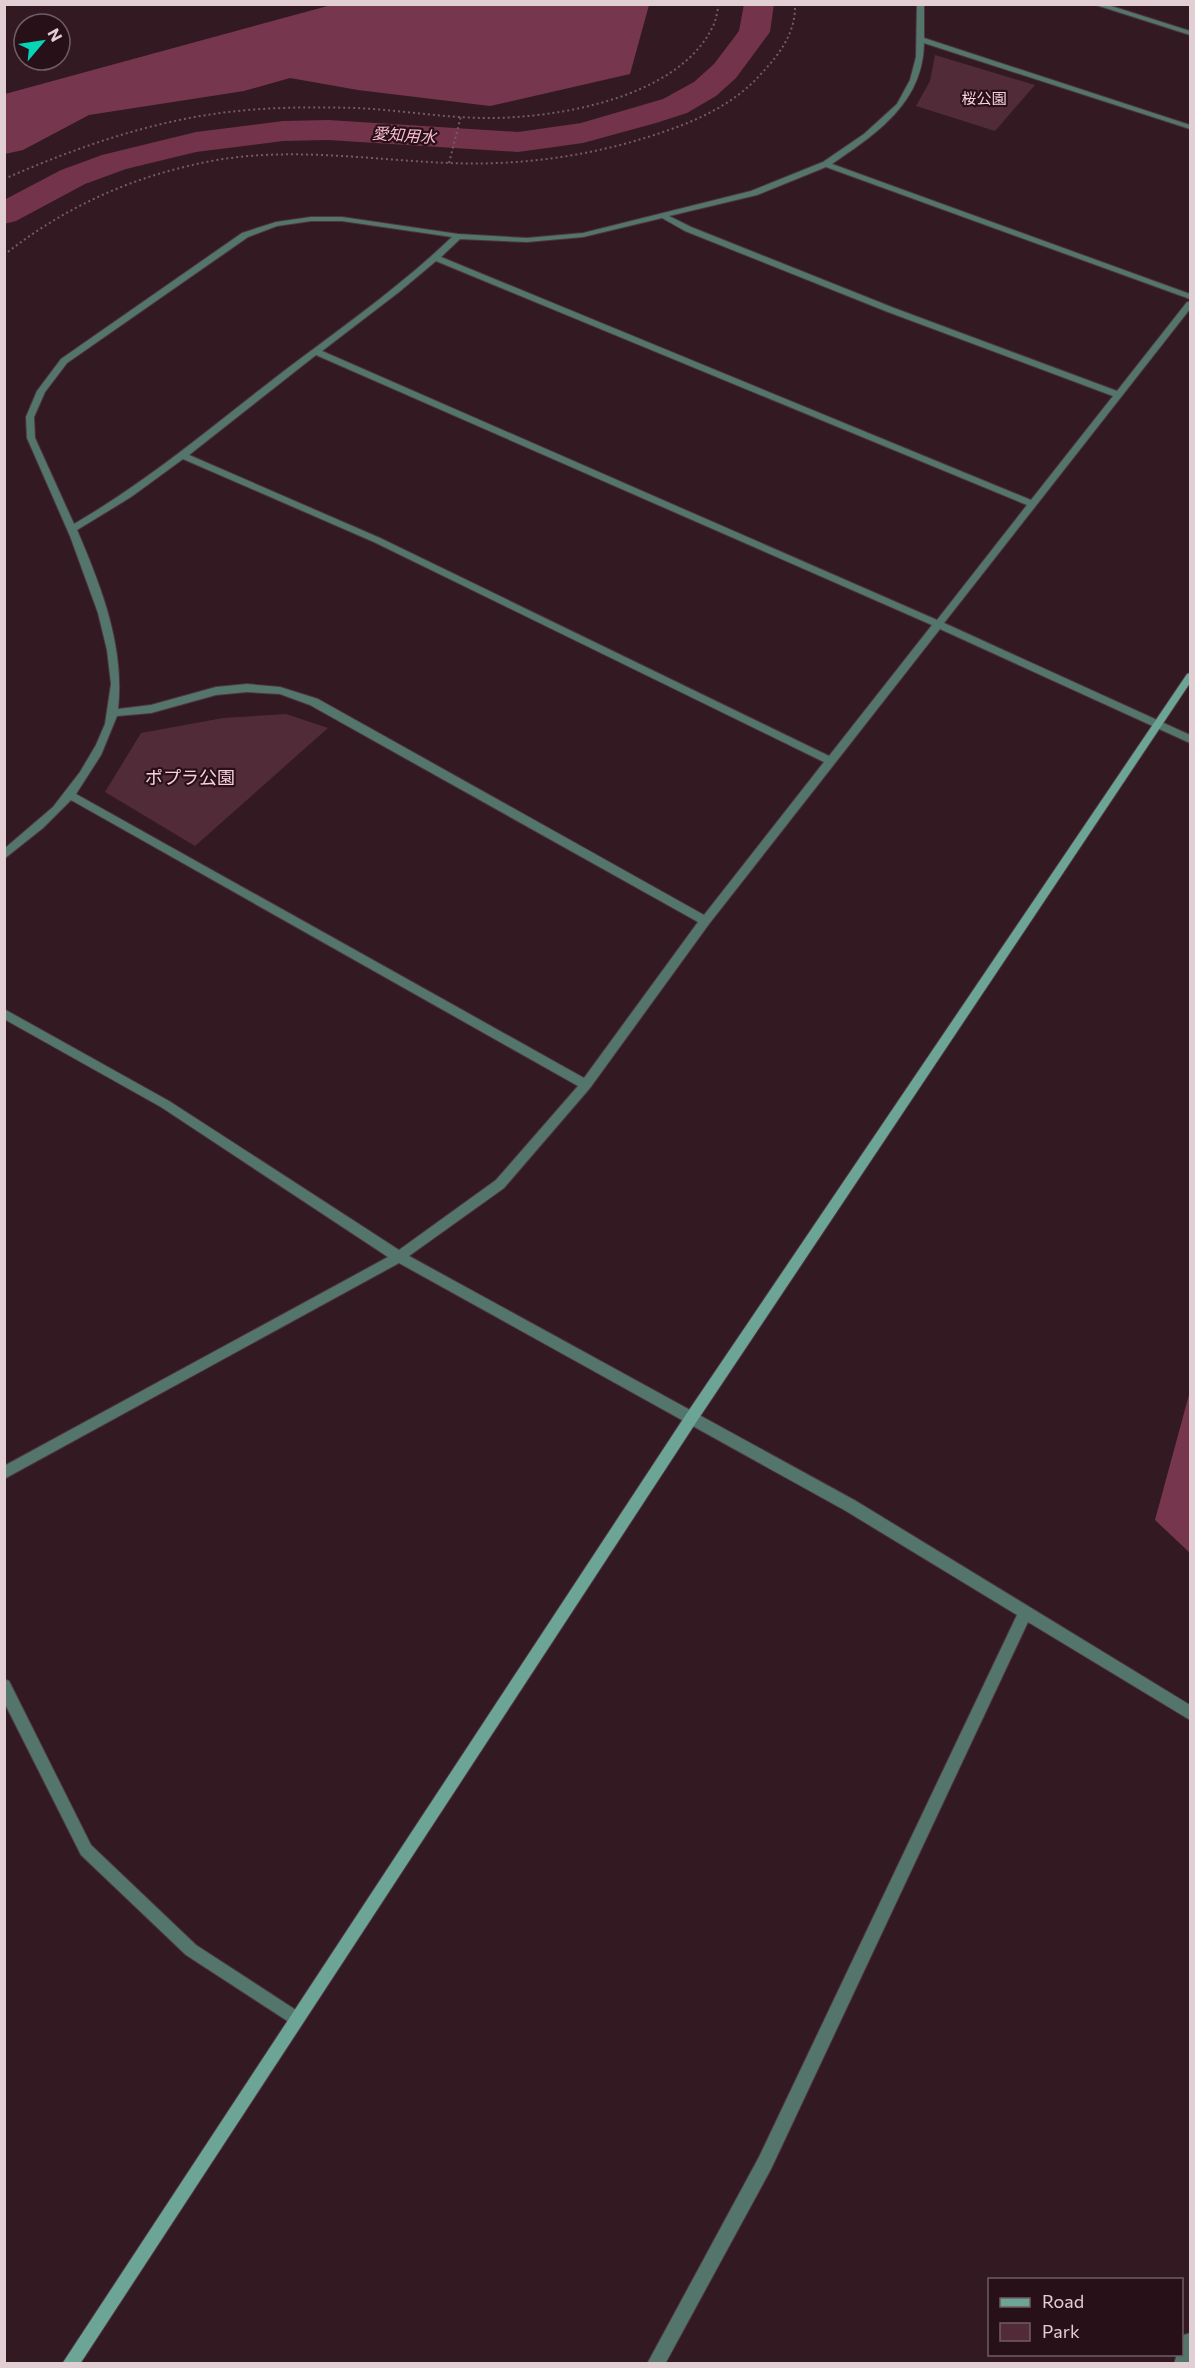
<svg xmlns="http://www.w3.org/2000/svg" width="1195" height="2368" font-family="Commissioner,'Noto Sans JP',sans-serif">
  <rect width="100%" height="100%" fill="#331922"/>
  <path fill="#522b38" d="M935 55 1035 85 995 131 916 106 930 81Z
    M286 714 328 728 195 846 105 792 141 733 223 718Z"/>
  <path fill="#76374e" d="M335 4 649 5 630 74 490 106 358 90 290 78 244 91 89 115 23 150 5 154V94Z
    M1190 1391V1553L1155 1520Z"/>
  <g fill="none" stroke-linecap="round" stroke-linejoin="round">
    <path fill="#73344b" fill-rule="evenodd" d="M744 4H774L770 32 736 78 716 96 687 113 656 123 583 143 518 152 328 140 283 141 196 152 126 169 85 184 16 221 4 224V200L61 170 102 155 196 132 283 121 328 120 518 132 581 123 663 99 694 82 714 64 739 31Z"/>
    <g stroke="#4f363e" stroke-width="2">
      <path id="street" d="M917 4H924V38L1190 125V129L924 43C923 103 877 133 832 164L1190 294V299L826 167 757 195 669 216 691 227 894 308 1117 391 1187 302H1190V309L944 623 1190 735V743L940 629 709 924 590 1088 504 1188 409 1256 856 1501 1190 1705V1720L1028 1622 771 2169 665 2364H647L759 2157 1017 1615 846 1511 399 1263 4 1479V1466L388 1257 161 1107 4 1019V1009L169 1101 399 1250 496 1180 578 1086 71 800 43 828 4 859V849L53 807 80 772 96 745 105 724 111 684 107 650 98 613 70 536 27 438 26 417 37 391 61 359 242 233 276 222 311 217H342L458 234 527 238 583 233 751 191 823 162 864 134 897 104 910 80 916 57ZM662 218 685 231 888 312 1113 396 1031 500 441 257 460 239 527 242 583 237ZM311 221H342L452 237C400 287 341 328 284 371 215 424 150 480 74 524L35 438 34 417 45 392 67 363 248 237 277 226ZM436 261 1027 505 937 620 322 351 399 292ZM316 355 932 625 829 756 380 538 189 455ZM183 459 374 542 824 762 704 915 318 699 280 687 247 684 216 687 151 705 118 709C125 647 101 586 77 530L131 497ZM247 692 280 694 310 705 698 922 584 1078 76 794 101 755 117 716 151 713 216 695Z
        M1093 4H1105L1190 31V35Z
        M4 1679 9 1681 91 1845 196 1945 302 2014 305 2019 302 2024 297 2027 292 2024 186 1955 81 1855 4 1702Z
        M1190 2333V2364H1174L1177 2354H1182V2341L1184 2335Z"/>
    </g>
    <g stroke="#4f363e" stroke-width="2">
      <path id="secondary" d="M1190 673V683L697 1421 80 2364H62L687 1413 1187 674Z"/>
    </g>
    <path stroke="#735c64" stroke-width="2" stroke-dasharray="2 3" stroke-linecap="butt" d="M449 163 461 116
      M4 179C82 145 162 117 248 110 284 107 320 107 356 108 400 110 444 118 488 118 558 118 675 98 711 30 716 22 717 12 719 4
      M4 255C67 205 138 174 217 160 294 147 372 160 449 163 521 166 594 156 663 132 699 120 735 103 760 75 779 55 796 33 795 4"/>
    <use href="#street" fill="#53756c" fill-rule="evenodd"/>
    <use href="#secondary" fill="#6ca496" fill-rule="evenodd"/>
  </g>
  <g text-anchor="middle" stroke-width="4.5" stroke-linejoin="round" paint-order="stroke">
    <g font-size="15" fill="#fad0dc" stroke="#281019">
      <text x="984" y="104">桜公園</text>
    </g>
    <g font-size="16" font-style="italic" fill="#fbbed1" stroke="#281019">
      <text transform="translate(404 135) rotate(4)" y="6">愛知用水</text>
    </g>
    <g font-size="18" fill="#fad0dc" stroke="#281019">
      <text x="190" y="784">ポプラ公園</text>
    </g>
  </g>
  <rect width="1195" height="2368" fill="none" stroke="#e1cfd4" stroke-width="12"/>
  <rect x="988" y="2278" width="195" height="78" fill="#281019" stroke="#725c64" stroke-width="1.5"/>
  <rect x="1000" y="2298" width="30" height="9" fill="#6ca496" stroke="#725c64" stroke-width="1.5"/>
  <text x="1042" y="2308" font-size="18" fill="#e1cfd4">Road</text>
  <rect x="1000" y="2323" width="30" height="18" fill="#522b38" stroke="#725c64" stroke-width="1.5"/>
  <text x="1042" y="2338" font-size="18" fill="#e1cfd4">Park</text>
  <g transform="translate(42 42) rotate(61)"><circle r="28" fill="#281019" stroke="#725c64" stroke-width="1.5"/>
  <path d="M0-4.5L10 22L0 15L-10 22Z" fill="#05d5b6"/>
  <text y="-9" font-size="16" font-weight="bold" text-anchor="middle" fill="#e1cfd4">N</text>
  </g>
</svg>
